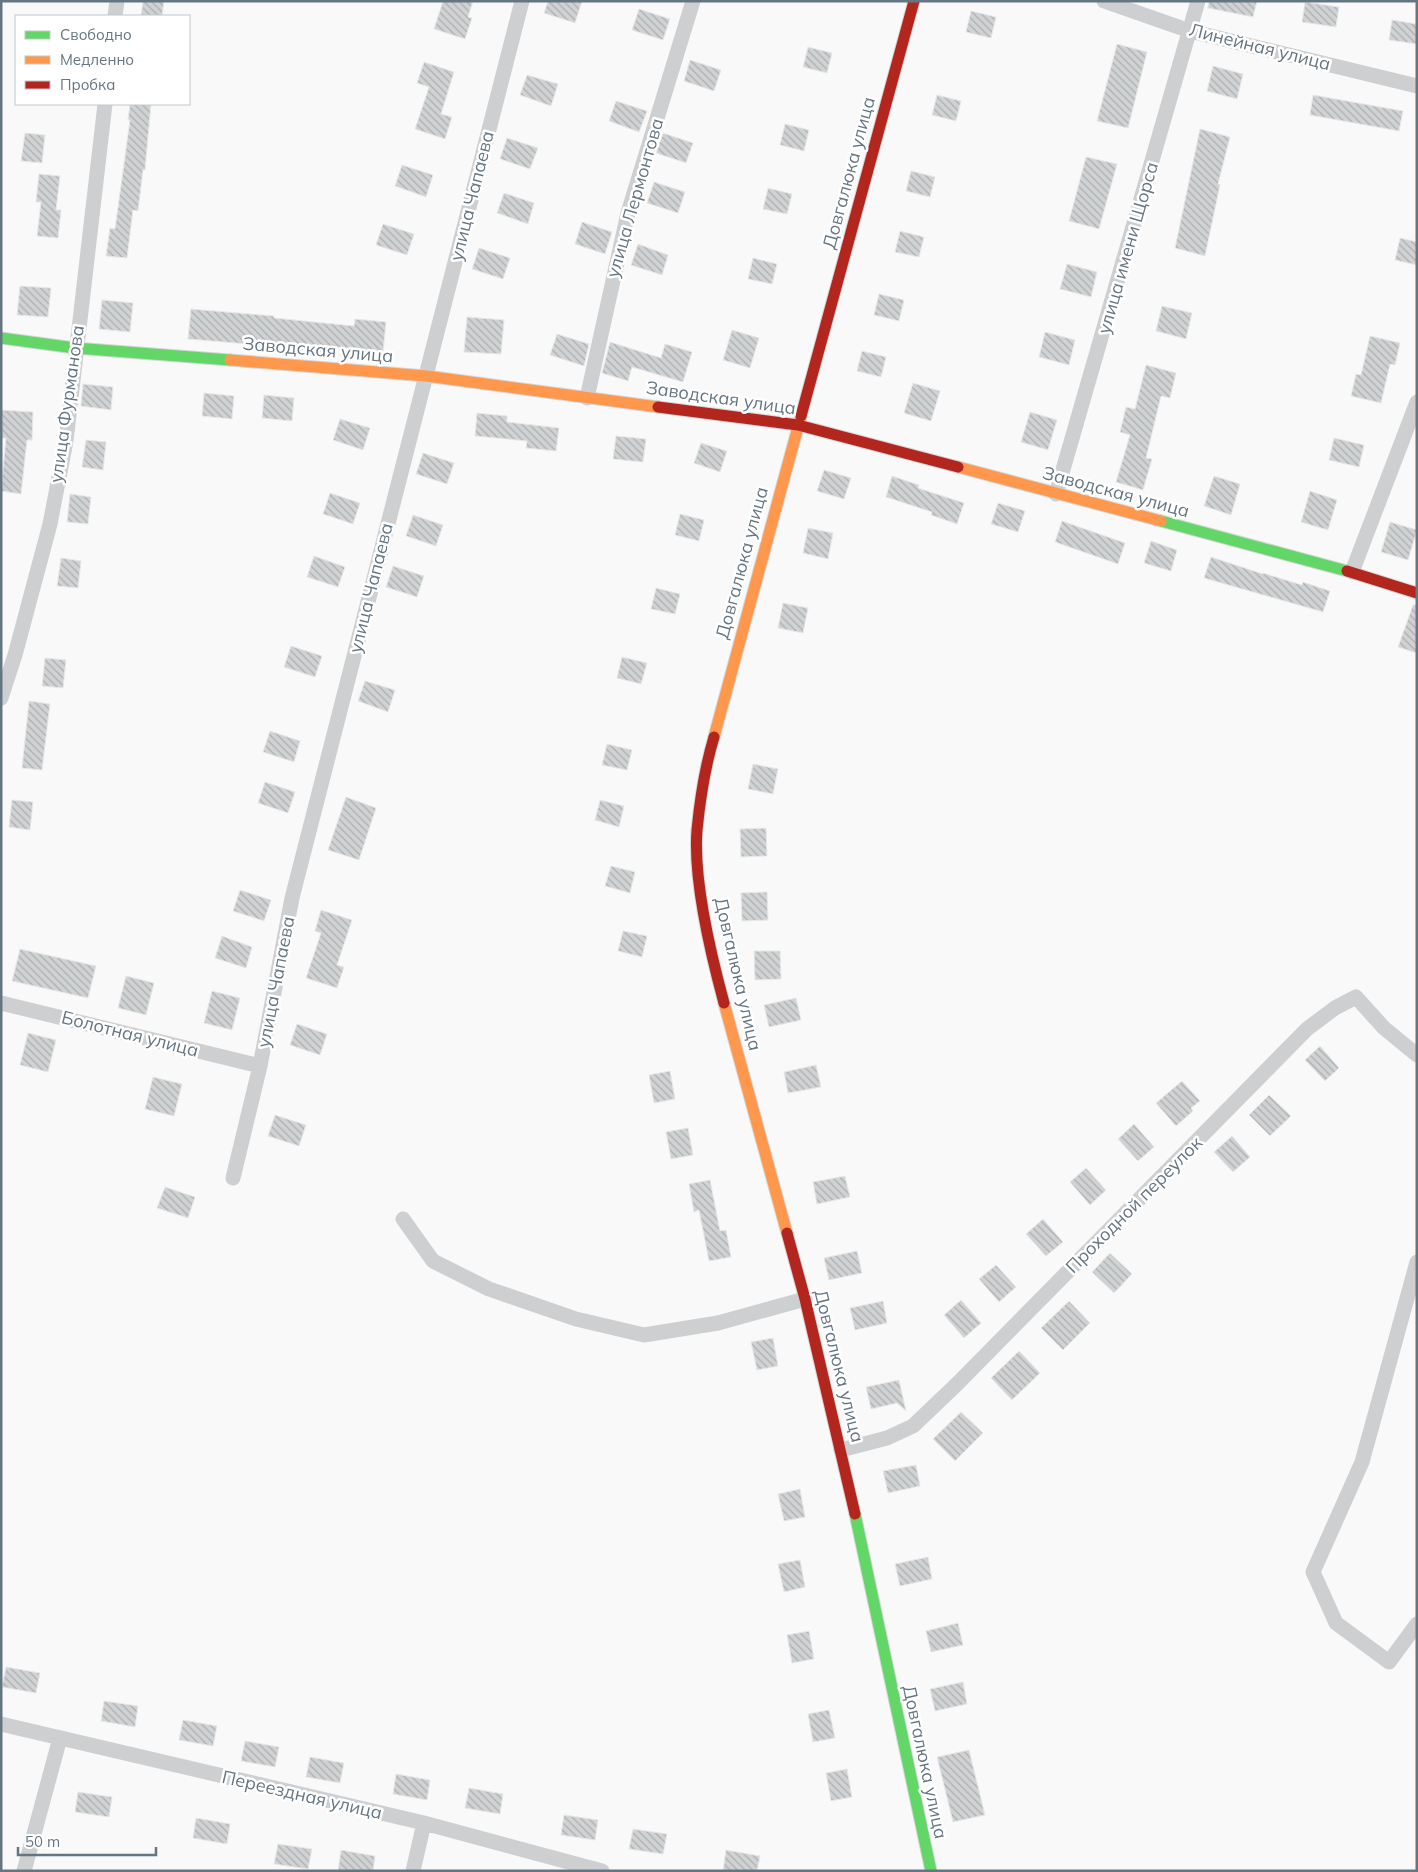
<svg xmlns="http://www.w3.org/2000/svg" width="1418" height="1872" font-family="Mulish,sans-serif">
  <defs>
    <pattern id="building-back-hatch" width="6" height="6" patternUnits="userSpaceOnUse" patternTransform="scale(1.25)"><rect width="6" height="6" fill="#d0d2d3"/><path d="M-1 5l2 2M0 0l6 6M5-1l2 2" fill="none" stroke="#acafb1"/></pattern>
  </defs>
  <rect width="100%" height="100%" fill="#f9f9f9"/>
  <path fill="url(#building-back-hatch)" stroke="#e8e8e8" d="M143 1H164L162 16H141Z
    M443 1H473L468 17 472 18 465 39 434 29Z
    M548 1H582L575 23 544 13Z
    M1209 1H1257L1253 17 1208 8Z
    M1305 2 1339 7 1336 27 1302 22Z
    M639 9 670 19 663 40 632 30Z
    M971 11 996 17 991 38 966 32Z
    M1392 20 1417 24V44L1389 40Z
    M1117 44 1147 52 1128 128 1097 121Z
    M808 47 832 53 827 73 803 67Z
    M690 60 721 70 714 91 684 81Z
    M424 62 454 72 441 114 452 117 445 139 415 129 429 87 417 83Z
    M1213 66 1243 74 1237 99 1207 91Z
    M527 75 558 84 551 106 520 95Z
    M937 95 961 101 956 121 932 115Z
    M1313 95 1403 111 1399 131 1310 115Z
    M616 101 647 111 639 132 609 121Z
    M130 104H151L145 170H143L138 211 133 210 127 258 106 256 110 228 115 229 130 120H128Z
    M785 124 809 130 804 151 780 145Z
    M1200 129 1230 137 1218 184 1220 185 1205 256 1175 248Z
    M25 133 45 135 42 163 21 161Z
    M663 133 693 143 686 163 656 153Z
    M507 138 538 148 530 169 500 159Z
    M1086 157 1117 164 1099 229 1069 221Z
    M402 165 433 175 426 197 395 186Z
    M911 171 935 177 930 197 906 191Z
    M39 174 60 176 56 210H61L58 238 37 236 41 202H36Z
    M654 182 685 192 678 213 647 203Z
    M768 188 792 194 787 214 763 209Z
    M504 193 534 203 528 224 497 213Z
    M582 222 612 232 605 254 575 244Z
    M383 224 414 234 407 255 376 245Z
    M900 231 924 237 919 257 895 252Z
    M1400 238 1417 242V265L1395 260Z
    M638 244 668 255 662 275 631 265Z
    M479 248 510 258 503 279 472 269Z
    M753 258 777 264 772 284 748 279Z
    M1067 264 1097 272 1091 297 1060 289Z
    M20 286 51 288 48 317 17 315Z
    M879 294 904 300 899 321 874 315Z
    M102 300 133 303 130 332 99 329Z
    M1162 306 1192 313 1186 339 1156 331Z
    M191 309 274 316V318L354 326 355 319 386 322 383 352 327 346V353L296 350V348L188 339Z
    M467 317 504 320 501 354 464 352Z
    M732 330 759 338 750 368 723 360Z
    M1045 332 1075 340 1069 365 1039 357Z
    M557 334 589 344 584 366 550 355Z
    M1370 336 1400 343 1395 365 1390 364 1381 403 1351 396 1356 374 1361 375Z
    M610 342 661 358 665 344 692 352 683 382 632 367 628 381 602 373Z
    M862 351 886 357 881 377 857 371Z
    M1146 365 1176 373 1170 398 1161 396 1146 458 1152 459 1143 490 1116 482 1130 435 1120 432 1126 407 1135 409Z
    M913 383 940 391 931 421 904 413Z
    M83 384 113 387 111 410 81 406Z
    M204 393 234 396 232 419 202 416Z
    M264 395 294 398 292 421 262 418Z
    M1 410 33 412 32 440H27L21 494 1 491 6 438H1Z
    M1030 412 1057 420 1048 450 1021 442Z
    M477 413 507 416V422L559 428 556 451 526 448 527 441 475 436Z
    M340 419 370 428 363 450 333 440Z
    M616 436 646 439 643 462 613 459Z
    M1334 438 1364 445 1359 467 1329 460Z
    M86 440 106 442 103 470 82 467Z
    M701 443 727 451 720 472 694 463Z
    M423 453 454 463 447 484 416 474Z
    M824 470 851 478 844 499 817 491Z
    M892 476 919 485 918 488 964 503 957 524 931 515 932 512 886 497Z
    M1214 476 1240 484 1231 515 1204 506Z
    M1310 491 1337 500 1328 530 1301 522Z
    M330 493 360 503 353 524 323 514Z
    M70 494 91 497 88 524 67 522Z
    M998 503 1025 511 1018 532 991 524Z
    M680 514 704 520 699 541 675 535Z
    M413 515 443 525 436 546 406 536Z
    M1062 521 1125 543 1118 564 1055 542Z
    M1390 522 1417 530 1408 560 1381 552Z
    M808 528 833 533 828 559 803 553Z
    M1151 541 1177 550 1171 571 1144 563Z
    M314 556 345 567 338 587 307 577Z
    M1211 557 1263 574V573L1302 585 1303 582 1330 591 1323 612 1204 578Z
    M61 558 81 561 78 588 57 586Z
    M393 566 424 576 417 597 386 587Z
    M656 588 680 594 675 614 651 609Z
    M783 603 808 608 803 633 778 628Z
    M1413 605H1417V653L1398 647Z
    M291 646 322 656 315 677 284 667Z
    M622 657 647 663 641 684 617 678Z
    M45 658 66 660 63 688 42 686Z
    M365 681 395 690 388 712 358 701Z
    M29 701 50 704 42 770 22 768Z
    M270 731 300 741 294 762 263 752Z
    M607 744 632 750 627 770 602 765Z
    M753 764 778 769 773 794 748 789Z
    M265 782 295 792 288 813 258 803Z
    M346 797 376 808 359 860 328 850Z
    M12 800 33 802 30 830 9 827Z
    M600 800 624 806 619 827 595 820Z
    M766 828 767 856 741 857 740 829Z
    M611 866 635 872 630 893 605 886Z
    M240 890 271 900 264 921 233 911Z
    M767 892 768 920 742 921 741 893Z
    M321 910 352 920 337 965 344 967 337 988 306 978 321 933 315 931Z
    M623 931 647 936 642 957 618 951Z
    M222 936 252 947 246 968 215 958Z
    M20 949 96 966 88 998 12 981Z
    M754 951H780L781 979 755 980Z
    M126 976 154 983 146 1015 118 1008Z
    M212 991 240 998 232 1030 204 1023Z
    M796 998 801 1020 769 1027 764 1005Z
    M297 1024 327 1034 320 1055 290 1045Z
    M28 1033 56 1040 48 1072 20 1065Z
    M1320 1046 1339 1068 1325 1081 1305 1060Z
    M816 1065 821 1087 788 1093 784 1072Z
    M670 1071 675 1099 654 1103 649 1075Z
    M153 1077 182 1084 174 1116 145 1109Z
    M1182 1081 1200 1101 1191 1108 1193 1111 1176 1126 1156 1103Z
    M1269 1095 1291 1116 1270 1136 1249 1115Z
    M275 1115 306 1125 299 1146 268 1136Z
    M1134 1124 1154 1147 1138 1161 1118 1139Z
    M688 1128 693 1155 671 1159 666 1132Z
    M1232 1136 1250 1157 1233 1172 1214 1152Z
    M1086 1168 1106 1190 1090 1205 1070 1182Z
    M845 1176 850 1197 817 1204 813 1182Z
    M710 1180 720 1231 726 1230 731 1257 709 1261 699 1210 694 1212 689 1184Z
    M165 1187 195 1197 188 1218 157 1208Z
    M1043 1219 1063 1242 1046 1256 1026 1234Z
    M857 1251 862 1273 829 1280 824 1258Z
    M1110 1253 1132 1274 1114 1293 1092 1272Z
    M996 1265 1016 1287 999 1302 979 1279Z
    M961 1300 981 1323 964 1338 944 1315Z
    M883 1301 887 1323 855 1330 850 1308Z
    M1069 1301 1090 1323 1063 1350 1041 1328Z
    M773 1338 778 1366 757 1370 751 1342Z
    M1019 1351 1040 1373 1012 1400 991 1378Z
    M899 1380 906 1411 897 1403 871 1409 866 1387Z
    M961 1412 983 1433 955 1461 933 1439Z
    M916 1465 920 1486 888 1493 883 1471Z
    M800 1489 805 1517 784 1521 778 1494Z
    M928 1557 932 1579 900 1586 895 1564Z
    M800 1560 805 1587 784 1592 778 1564Z
    M958 1623 963 1645 931 1652 926 1631Z
    M809 1631 814 1659 792 1663 787 1635Z
    M6 1667 40 1673 36 1693 2 1687Z
    M963 1682 967 1704 935 1711 930 1689Z
    M104 1701 138 1706 135 1727 101 1721Z
    M829 1710 835 1738 813 1742 808 1714Z
    M183 1720 217 1726 213 1746 179 1740Z
    M245 1741 279 1747 275 1767 241 1761Z
    M969 1750 985 1815 953 1822 937 1757Z
    M310 1757 344 1763 340 1783 306 1777Z
    M847 1769 852 1797 831 1801 826 1773Z
    M396 1774 430 1780 427 1800 393 1794Z
    M469 1788 503 1794 500 1814 465 1808Z
    M78 1792 112 1797 109 1817 75 1812Z
    M564 1815 598 1820 595 1840 561 1835Z
    M196 1818 230 1824 227 1844 193 1838Z
    M633 1829 667 1834 663 1854 629 1849Z
    M278 1844 312 1849 308 1869 274 1864Z
    M341 1850 375 1856 373 1871H338Z
    M726 1850 760 1856 757 1871H723Z"/>
  <g fill="none" stroke-linecap="round" stroke-linejoin="round">
    <g stroke="#d5d6d7" stroke-width="13">
      <path id="fast" d="M1 338 75 348 230 360
        M1161 521 1347 571
        M855 1514 931 1871"/>
    </g>
    <g stroke="#d5d6d7" stroke-width="13">
      <path id="slow" d="M230 360 426 376 658 407
        M958 467 1161 521
        M714 737 801 416
        M724 1003 787 1233"/>
    </g>
    <g stroke="#d5d6d7" stroke-width="13">
      <path id="jam" d="M658 407 798 425 958 467
        M801 416 914 1
        M1347 571 1417 593
        M714 737C705 767 700 799 697 830 693 880 711 955 724 1003
        M787 1233 805 1299 855 1514"/>
    </g>
    <path stroke="#cecfd0" stroke-width="15" d="M1104 1 1190 31 1417 86
      M115 16 117 1
      M587 398 628 213 693 1
      M1056 494 1198 1
      M1352 572 1417 402
      M1 698 15 655 50 524 66 441 105 104
      M1 1003 260 1066
      M233 1178 260 1066 292 898 522 1
      M403 1219 433 1261 489 1289 576 1319 644 1335 718 1323 805 1299
      M1417 1262 1362 1462 1313 1572 1336 1623 1389 1662 1417 1624
      M841 1450 887 1438 913 1426 957 1384 1307 1029 1335 1008 1356 997 1384 1028 1417 1055
      M1 1724 424 1823 602 1871
      M24 1871 60 1738
      M413 1871 424 1823"/>
    <use href="#fast" stroke="#63d668" stroke-width="11"/>
    <use href="#slow" stroke="#ff974d" stroke-width="11"/>
    <use href="#jam" stroke="#b3261e" stroke-width="11"/>
  </g>
  <g text-anchor="middle" stroke-width="5" stroke-linejoin="round" paint-order="stroke">
    <g font-size="18" fill="#657683" stroke="#fff">
      <text transform="translate(1260 47) rotate(14)" y="6">Линейная улица</text>
      <text transform="translate(849 173) rotate(-75)" y="6">Довгалюка улица</text>
      <text transform="translate(472 196) rotate(-76)" y="6">улица Чапаева</text>
      <text transform="translate(635 198) rotate(-74)" y="6">улица Лермонтова</text>
      <text transform="translate(1128 248) rotate(-74)" y="6">улица имени Щорса</text>
      <text transform="translate(318 350) rotate(5)" y="6">Заводская улица</text>
      <text transform="translate(721 398) rotate(8)" y="6">Заводская улица</text>
      <text transform="translate(67 404) rotate(-82)" y="6">улица Фурманова</text>
      <text transform="translate(1116 492) rotate(15)" y="6">Заводская улица</text>
      <text transform="translate(742 563) rotate(-75)" y="6">Довгалюка улица</text>
      <text transform="translate(371 588) rotate(-76)" y="6">улица Чапаева</text>
      <text transform="translate(738 974) rotate(77)" y="6">Довгалюка улица</text>
      <text transform="translate(276 982) rotate(-79)" y="6">улица Чапаева</text>
      <text transform="translate(130 1034) rotate(14)" y="6">Болотная улица</text>
      <text transform="translate(1134 1205) rotate(-45)" y="6">Проходной переулок</text>
      <text transform="translate(839 1366) rotate(76)" y="6">Довгалюка улица</text>
      <text transform="translate(925 1762) rotate(78)" y="6">Довгалюка улица</text>
      <text transform="translate(302 1795) rotate(13)" y="6">Переездная улица</text>
    </g>
  </g>
  <rect width="1418" height="1872" fill="none" stroke="#657683" stroke-width="5"/>
  <rect x="15" y="15" width="175" height="90" fill="#ffffff" stroke="#c1c8cd"/>
  <rect x="25" y="31" width="25" height="8" fill="#63d668" stroke="#c1c8cd"/>
  <text x="60" y="40" font-size="15" fill="#657683">Свободно</text>
  <rect x="25" y="56" width="25" height="8" fill="#ff974d" stroke="#c1c8cd"/>
  <text x="60" y="65" font-size="15" fill="#657683">Медленно</text>
  <rect x="25" y="81" width="25" height="8" fill="#b3261e" stroke="#c1c8cd"/>
  <text x="60" y="90" font-size="15" fill="#657683">Пробка</text>
  <path d="M18 1847v8h138v-8" fill="none" stroke="#657683" stroke-width="2.5"/>
  <text x="25" y="1847" font-size="15" fill="#657683" stroke="#ffffff" stroke-width="4" paint-order="stroke">50 m</text>
</svg>
